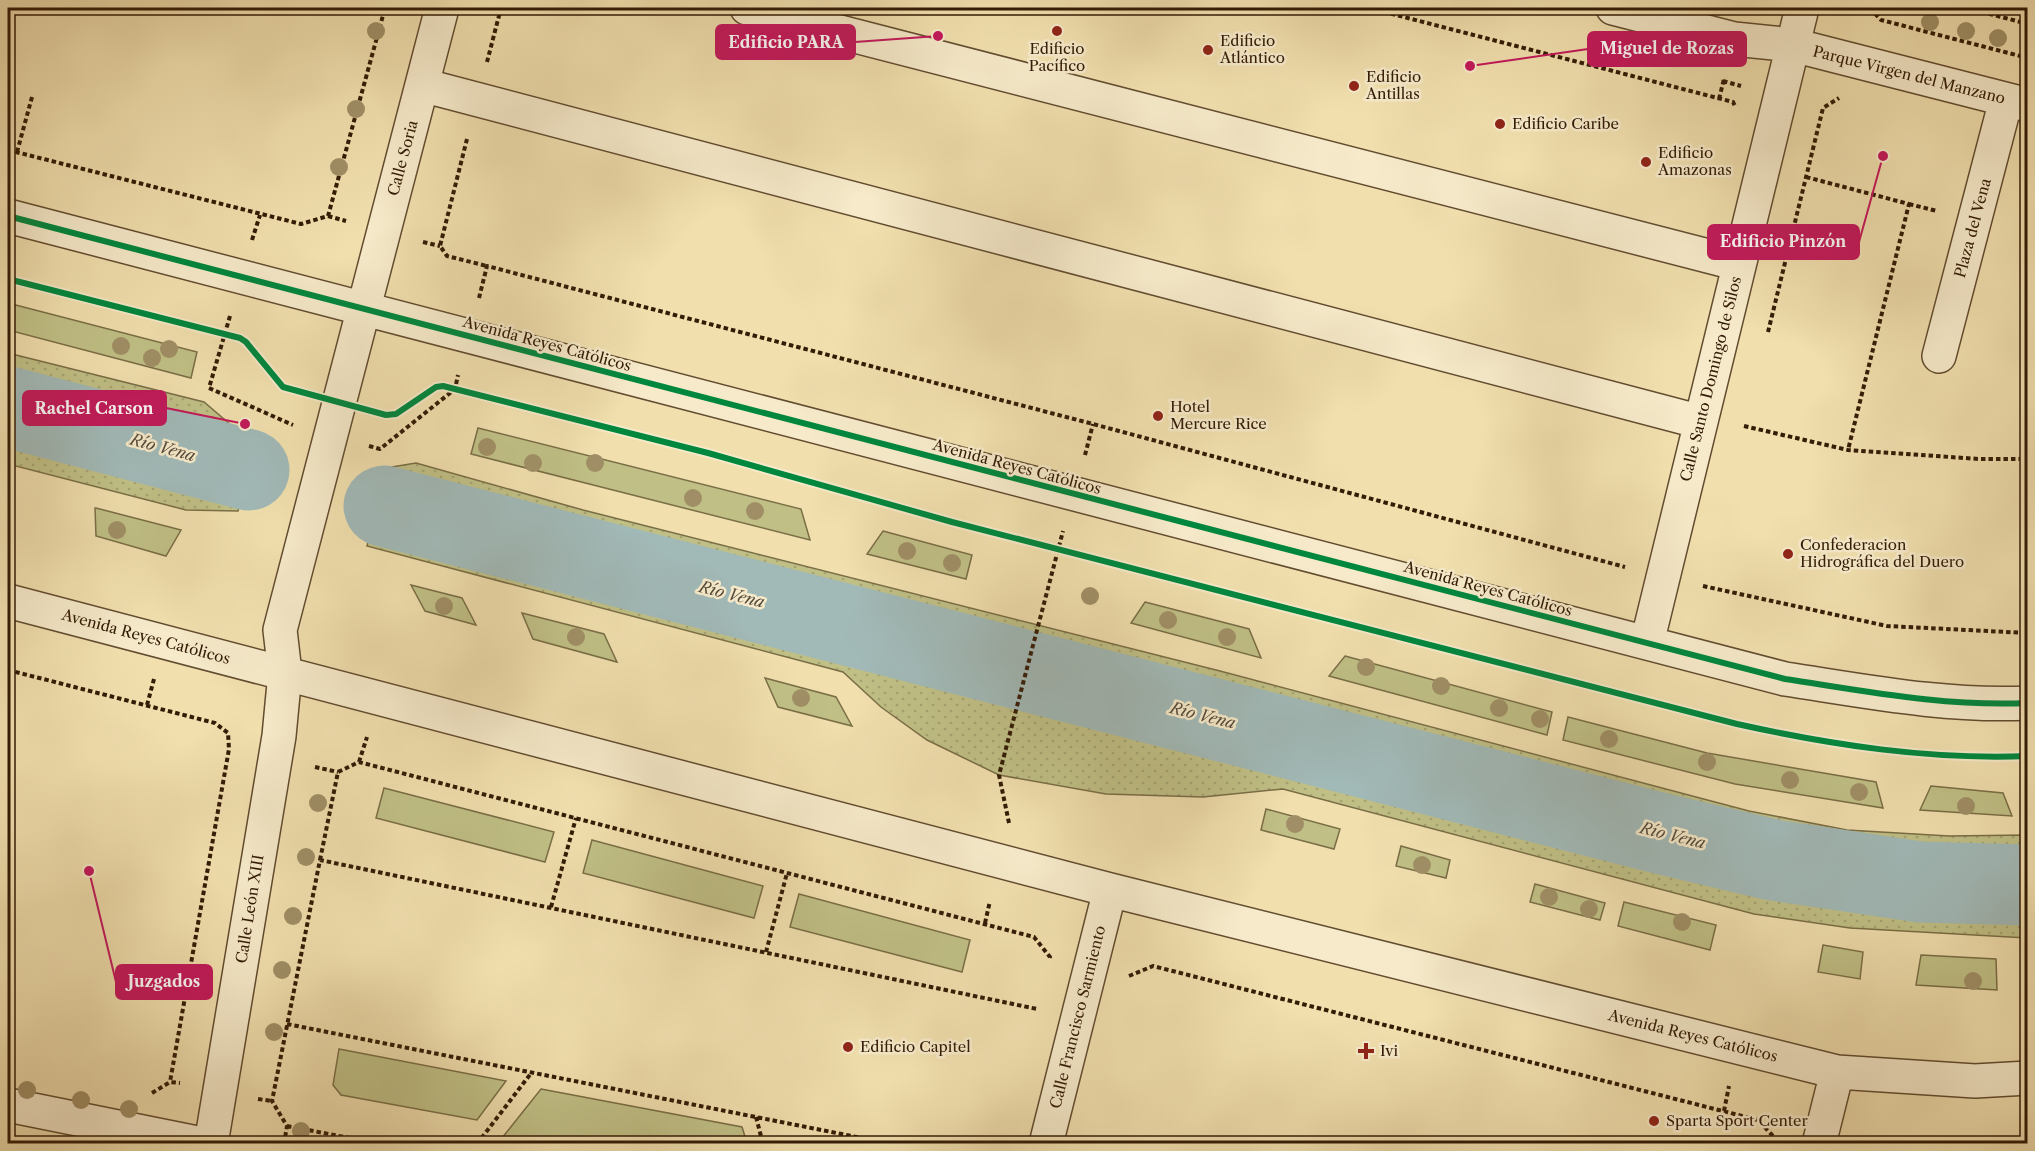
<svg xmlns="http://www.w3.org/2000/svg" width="2035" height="1151" font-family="'Libre Caslon Text',serif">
  <defs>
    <pattern id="grass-dots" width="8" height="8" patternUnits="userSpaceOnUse" patternTransform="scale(1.5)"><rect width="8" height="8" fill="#c0c086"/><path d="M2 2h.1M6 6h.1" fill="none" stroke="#a5a472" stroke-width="1.8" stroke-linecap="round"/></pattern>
  </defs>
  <rect width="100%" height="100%" fill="#f1dfae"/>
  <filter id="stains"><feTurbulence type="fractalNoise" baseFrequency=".00333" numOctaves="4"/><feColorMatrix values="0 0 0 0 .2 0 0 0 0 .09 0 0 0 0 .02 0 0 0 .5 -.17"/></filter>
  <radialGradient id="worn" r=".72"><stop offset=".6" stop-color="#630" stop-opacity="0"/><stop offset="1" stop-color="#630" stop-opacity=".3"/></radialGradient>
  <path fill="url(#grass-dots)" stroke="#7a6e46" stroke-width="1.5" d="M8 353 204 402 231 425 259 432 238 511 186 510 8 464Z
    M416 463 583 510 1220 671 1749 811 1847 830 1949 836 2027 835V938L1850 928 1754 914 1283 789 1203 797 1106 794 999 775 927 740 881 707 843 672 367 546 386 468Z"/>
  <path fill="#c0c086" stroke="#7a6e46" stroke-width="1.5" d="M8 303 197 352 191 378 8 330Z
    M478 428 801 509 810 540 471 454Z
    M95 508H96L181 530 166 556 96 536Z
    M883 531 972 555 966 579 867 554Z
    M411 585 462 598 476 625 425 611Z
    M1145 602 1249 629 1261 658 1131 623Z
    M522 613 604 634 617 662 533 639Z
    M1345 656 1552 712 1547 735 1329 676Z
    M765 678 836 697 852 726 778 707Z
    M1568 717 1707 753 1876 782 1883 808 1735 784 1563 740Z
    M1931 786 2003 793 2012 816 1920 810Z
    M384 788 554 832 545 862 376 818Z
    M1266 809 1340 829 1334 849 1261 830Z
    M592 840 763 886 754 918 583 873Z
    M1401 846 1450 860 1446 878 1396 866Z
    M1535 884 1605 903 1600 920 1530 902Z
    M799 894 970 940 962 972 790 927Z
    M1624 902 1716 925 1710 950 1618 926Z
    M1823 945 1863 952 1860 979 1818 972Z
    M1921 955 1996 959 1997 990 1916 985Z
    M339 1049 506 1081 477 1120 341 1095 333 1085Z
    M541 1089 742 1127 747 1143H498Z"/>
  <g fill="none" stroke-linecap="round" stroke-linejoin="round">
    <path stroke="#a1b9b7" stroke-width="81" d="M8 407 249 470
      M384 506 1659 833 1773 860 1920 882 2028 885"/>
    <g stroke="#624c30" stroke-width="36">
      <path id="minor" d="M747 8 1739 264
        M1613 8 1734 39 1793 45 2028 105
        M422 85 1701 422
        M8 216 1785 679C1865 691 1946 707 2028 703
        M1939 356 2006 100
        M8 601 1110 890 1837 1072 1975 1081 2028 1078
        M1647 643 1802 8
        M8 1105 202 1144
        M211 1144 279 736 285 673 280 630 442 8
        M1046 1144 1110 890
        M1819 1144 1837 1072"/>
    </g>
    <path stroke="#331b06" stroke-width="4" stroke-dasharray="4.5 3" stroke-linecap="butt" d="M1369 8 1733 102 1735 106
      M1870 8 1881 20 2028 58
      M1967 8 2028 24
      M487 62 501 8
      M1723 81 1741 86
      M1719 99 1724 79
      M467 139 440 246 447 256 487 266
      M8 150 301 224 328 216 385 8
      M17 152 32 97
      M1806 177 1909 204 1848 450
      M1909 204 1937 211
      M328 216 346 221
      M252 240 260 215
      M423 242 440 246
      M479 298 487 266 1093 424 1625 567
      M230 316 209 388 293 425
      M1768 332 1823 108 1839 98
      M1744 426 1848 450 1979 459H2028
      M369 446 380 449 455 389 458 375
      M1085 455 1093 424
      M1703 586 1887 626 2028 633
      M8 670 215 723 228 733 229 749 170 1082
      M147 705 154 679
      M359 762 367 737
      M315 767 338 772
      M1009 823 999 775 1063 531
      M320 860 338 772 359 762 1034 937 1050 957 1049 960
      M551 907 576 818
      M985 923 990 901
      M766 952 787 873
      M1129 976 1153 966 1758 1120 1775 1138 1779 1139
      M287 1024 892 1144
      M152 1093 170 1082 180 1083
      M258 1099 272 1101
      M1724 1111 1729 1086
      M756 1117 763 1144
      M287 1126 381 1144
      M284 1144 287 1126 272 1101 320 860 1037 1009
      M477 1144 532 1072
      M1995 1144 2028 1142"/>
    <use href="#minor" stroke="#f6eaca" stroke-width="33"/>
    <g stroke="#f6eaca" stroke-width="10">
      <path id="cycleway" d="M8 216 1785 679C1865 691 1946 707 2028 703
        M8 279 240 338 246 342 283 387 386 415 396 414 436 387 443 386 708 453 952 522 1737 724C1832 745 1929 760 2028 756"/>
    </g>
    <use href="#cycleway" stroke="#00873e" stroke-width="6"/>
  </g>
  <g fill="#a08f66">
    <circle cx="1930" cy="22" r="9"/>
    <circle cx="376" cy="31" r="9"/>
    <circle cx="1966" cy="31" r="9"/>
    <circle cx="1998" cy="38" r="9"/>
    <circle cx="356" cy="109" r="9"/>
    <circle cx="339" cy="167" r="9"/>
    <circle cx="121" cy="346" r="9"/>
    <circle cx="169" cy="349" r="9"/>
    <circle cx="152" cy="358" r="9"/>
    <circle cx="487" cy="447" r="9"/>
    <circle cx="533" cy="463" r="9"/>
    <circle cx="595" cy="463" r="9"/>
    <circle cx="693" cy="498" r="9"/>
    <circle cx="755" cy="511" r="9"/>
    <circle cx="117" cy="530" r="9"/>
    <circle cx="907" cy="551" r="9"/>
    <circle cx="952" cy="563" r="9"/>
    <circle cx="1090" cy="596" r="9"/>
    <circle cx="444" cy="606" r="9"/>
    <circle cx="1168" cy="620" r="9"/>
    <circle cx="576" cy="637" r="9"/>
    <circle cx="1227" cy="637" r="9"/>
    <circle cx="1366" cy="667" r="9"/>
    <circle cx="1441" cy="686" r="9"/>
    <circle cx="801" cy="698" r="9"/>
    <circle cx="1499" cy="708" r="9"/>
    <circle cx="1540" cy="719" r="9"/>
    <circle cx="1609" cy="739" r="9"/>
    <circle cx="1707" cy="762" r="9"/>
    <circle cx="1790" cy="780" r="9"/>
    <circle cx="1859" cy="792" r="9"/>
    <circle cx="318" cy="803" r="9"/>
    <circle cx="1966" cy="806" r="9"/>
    <circle cx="1295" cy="824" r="9"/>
    <circle cx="306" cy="857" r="9"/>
    <circle cx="1422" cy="865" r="9"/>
    <circle cx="1549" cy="897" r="9"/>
    <circle cx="1589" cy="909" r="9"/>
    <circle cx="293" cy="916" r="9"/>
    <circle cx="1682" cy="922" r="9"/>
    <circle cx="282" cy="970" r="9"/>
    <circle cx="1973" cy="981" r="9"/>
    <circle cx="274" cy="1032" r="9"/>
    <circle cx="27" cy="1090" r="9"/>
    <circle cx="81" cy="1100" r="9"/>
    <circle cx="129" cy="1109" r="9"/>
    <circle cx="301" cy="1131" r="9"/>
  </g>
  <g fill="#8f2418" stroke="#f6eaca" stroke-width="2">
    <circle cx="1057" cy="31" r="6"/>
    <circle cx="1208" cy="50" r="6"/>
    <circle cx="1354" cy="86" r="6"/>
    <circle cx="1500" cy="124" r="6"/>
    <circle cx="1646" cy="162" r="6"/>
    <circle cx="1158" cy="416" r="6"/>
    <circle cx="1788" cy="554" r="6"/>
    <circle cx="848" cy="1047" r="6"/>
    <path d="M1363 1042h6v6h6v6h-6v6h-6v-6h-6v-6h6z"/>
    <circle cx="1654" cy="1121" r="6"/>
  </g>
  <g text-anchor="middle" stroke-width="5" stroke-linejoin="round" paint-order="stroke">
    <g font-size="15" fill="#331b06" stroke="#f6eaca" text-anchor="start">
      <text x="1220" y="46">Edificio<tspan x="1220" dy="17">Atlántico</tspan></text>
      <text x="1057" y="54" text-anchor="middle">Edificio<tspan x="1057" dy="17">Pacífico</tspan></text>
      <text x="1366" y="82">Edificio<tspan x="1366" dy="17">Antillas</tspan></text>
      <text x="1512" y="129">Edificio Caribe</text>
      <text x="1658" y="158">Edificio<tspan x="1658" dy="17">Amazonas</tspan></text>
      <text x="1170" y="412">Hotel<tspan x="1170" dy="17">Mercure Rice</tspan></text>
      <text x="1800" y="550">Confederacion<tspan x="1800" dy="17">Hidrográfica del Duero</tspan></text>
      <text x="860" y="1052">Edificio Capitel</text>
      <text x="1380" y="1056">Ivi</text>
      <text x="1666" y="1126">Sparta Sport Center</text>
    </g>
    <g font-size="15" fill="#331b06" stroke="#f6eaca">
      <text transform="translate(1909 75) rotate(14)" y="5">Parque Virgen del Manzano</text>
      <text transform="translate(403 158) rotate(-75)" y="5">Calle Soria</text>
      <text transform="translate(1973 228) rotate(-75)" y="5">Plaza del Vena</text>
      <text transform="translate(547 344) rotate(15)" y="5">Avenida Reyes Católicos</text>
      <text transform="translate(1711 379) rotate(-76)" y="5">Calle Santo Domingo de Silos</text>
      <text transform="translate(1017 467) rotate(15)" y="5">Avenida Reyes Católicos</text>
      <text transform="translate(1488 589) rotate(15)" y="5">Avenida Reyes Católicos</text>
      <text transform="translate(146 637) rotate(15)" y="5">Avenida Reyes Católicos</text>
      <text transform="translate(250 909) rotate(-81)" y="5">Calle León XIII</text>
      <text transform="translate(1078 1017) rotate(-76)" y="5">Calle Francisco Sarmiento</text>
      <text transform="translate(1693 1036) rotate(14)" y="5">Avenida Reyes Católicos</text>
    </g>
    <g font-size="16" font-style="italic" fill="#544a3b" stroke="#f6eaca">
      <text transform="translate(163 447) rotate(15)" y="6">Río Vena</text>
      <text transform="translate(732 594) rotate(14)" y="6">Río Vena</text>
      <text transform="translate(1203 715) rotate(14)" y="6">Río Vena</text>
      <text transform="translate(1673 835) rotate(14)" y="6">Río Vena</text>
    </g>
  </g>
  <path fill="none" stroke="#c2185b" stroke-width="2" d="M938 36L855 42M1470 66L1588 49M1883 156L1859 242M245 424L166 408M89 871L116 982"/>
  <g fill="#c2185b" stroke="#f6eaca" stroke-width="2">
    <circle cx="938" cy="36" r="6"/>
    <circle cx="1470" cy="66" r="6"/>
    <circle cx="1883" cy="156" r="6"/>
    <circle cx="245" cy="424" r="6"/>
    <circle cx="89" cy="871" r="6"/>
  </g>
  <g fill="#c2185b" stroke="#c2185b" stroke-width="2">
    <rect x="716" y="25" width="139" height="34" rx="6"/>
    <rect x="1588" y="32" width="158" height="34" rx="6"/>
    <rect x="1708" y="225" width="151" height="34" rx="6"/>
    <rect x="23" y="391" width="143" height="34" rx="6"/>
    <rect x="116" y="965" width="96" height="34" rx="6"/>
  </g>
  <g font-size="16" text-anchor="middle" font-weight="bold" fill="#fff">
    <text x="786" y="48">Edificio PARA</text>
    <text x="1667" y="54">Miguel de Rozas</text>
    <text x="1783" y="247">Edificio Pinzón</text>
    <text x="94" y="414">Rachel Carson</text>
    <text x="164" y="987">Juzgados</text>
  </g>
  <rect width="2035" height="1151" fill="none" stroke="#f1dfae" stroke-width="30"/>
  <rect x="9" y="9" width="2017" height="1133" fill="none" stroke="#331b06" stroke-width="3"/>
  <rect x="15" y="15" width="2005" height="1121" fill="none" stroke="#331b06" stroke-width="1.5"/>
  <rect width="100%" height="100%" filter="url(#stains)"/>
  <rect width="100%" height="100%" fill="url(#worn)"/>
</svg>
